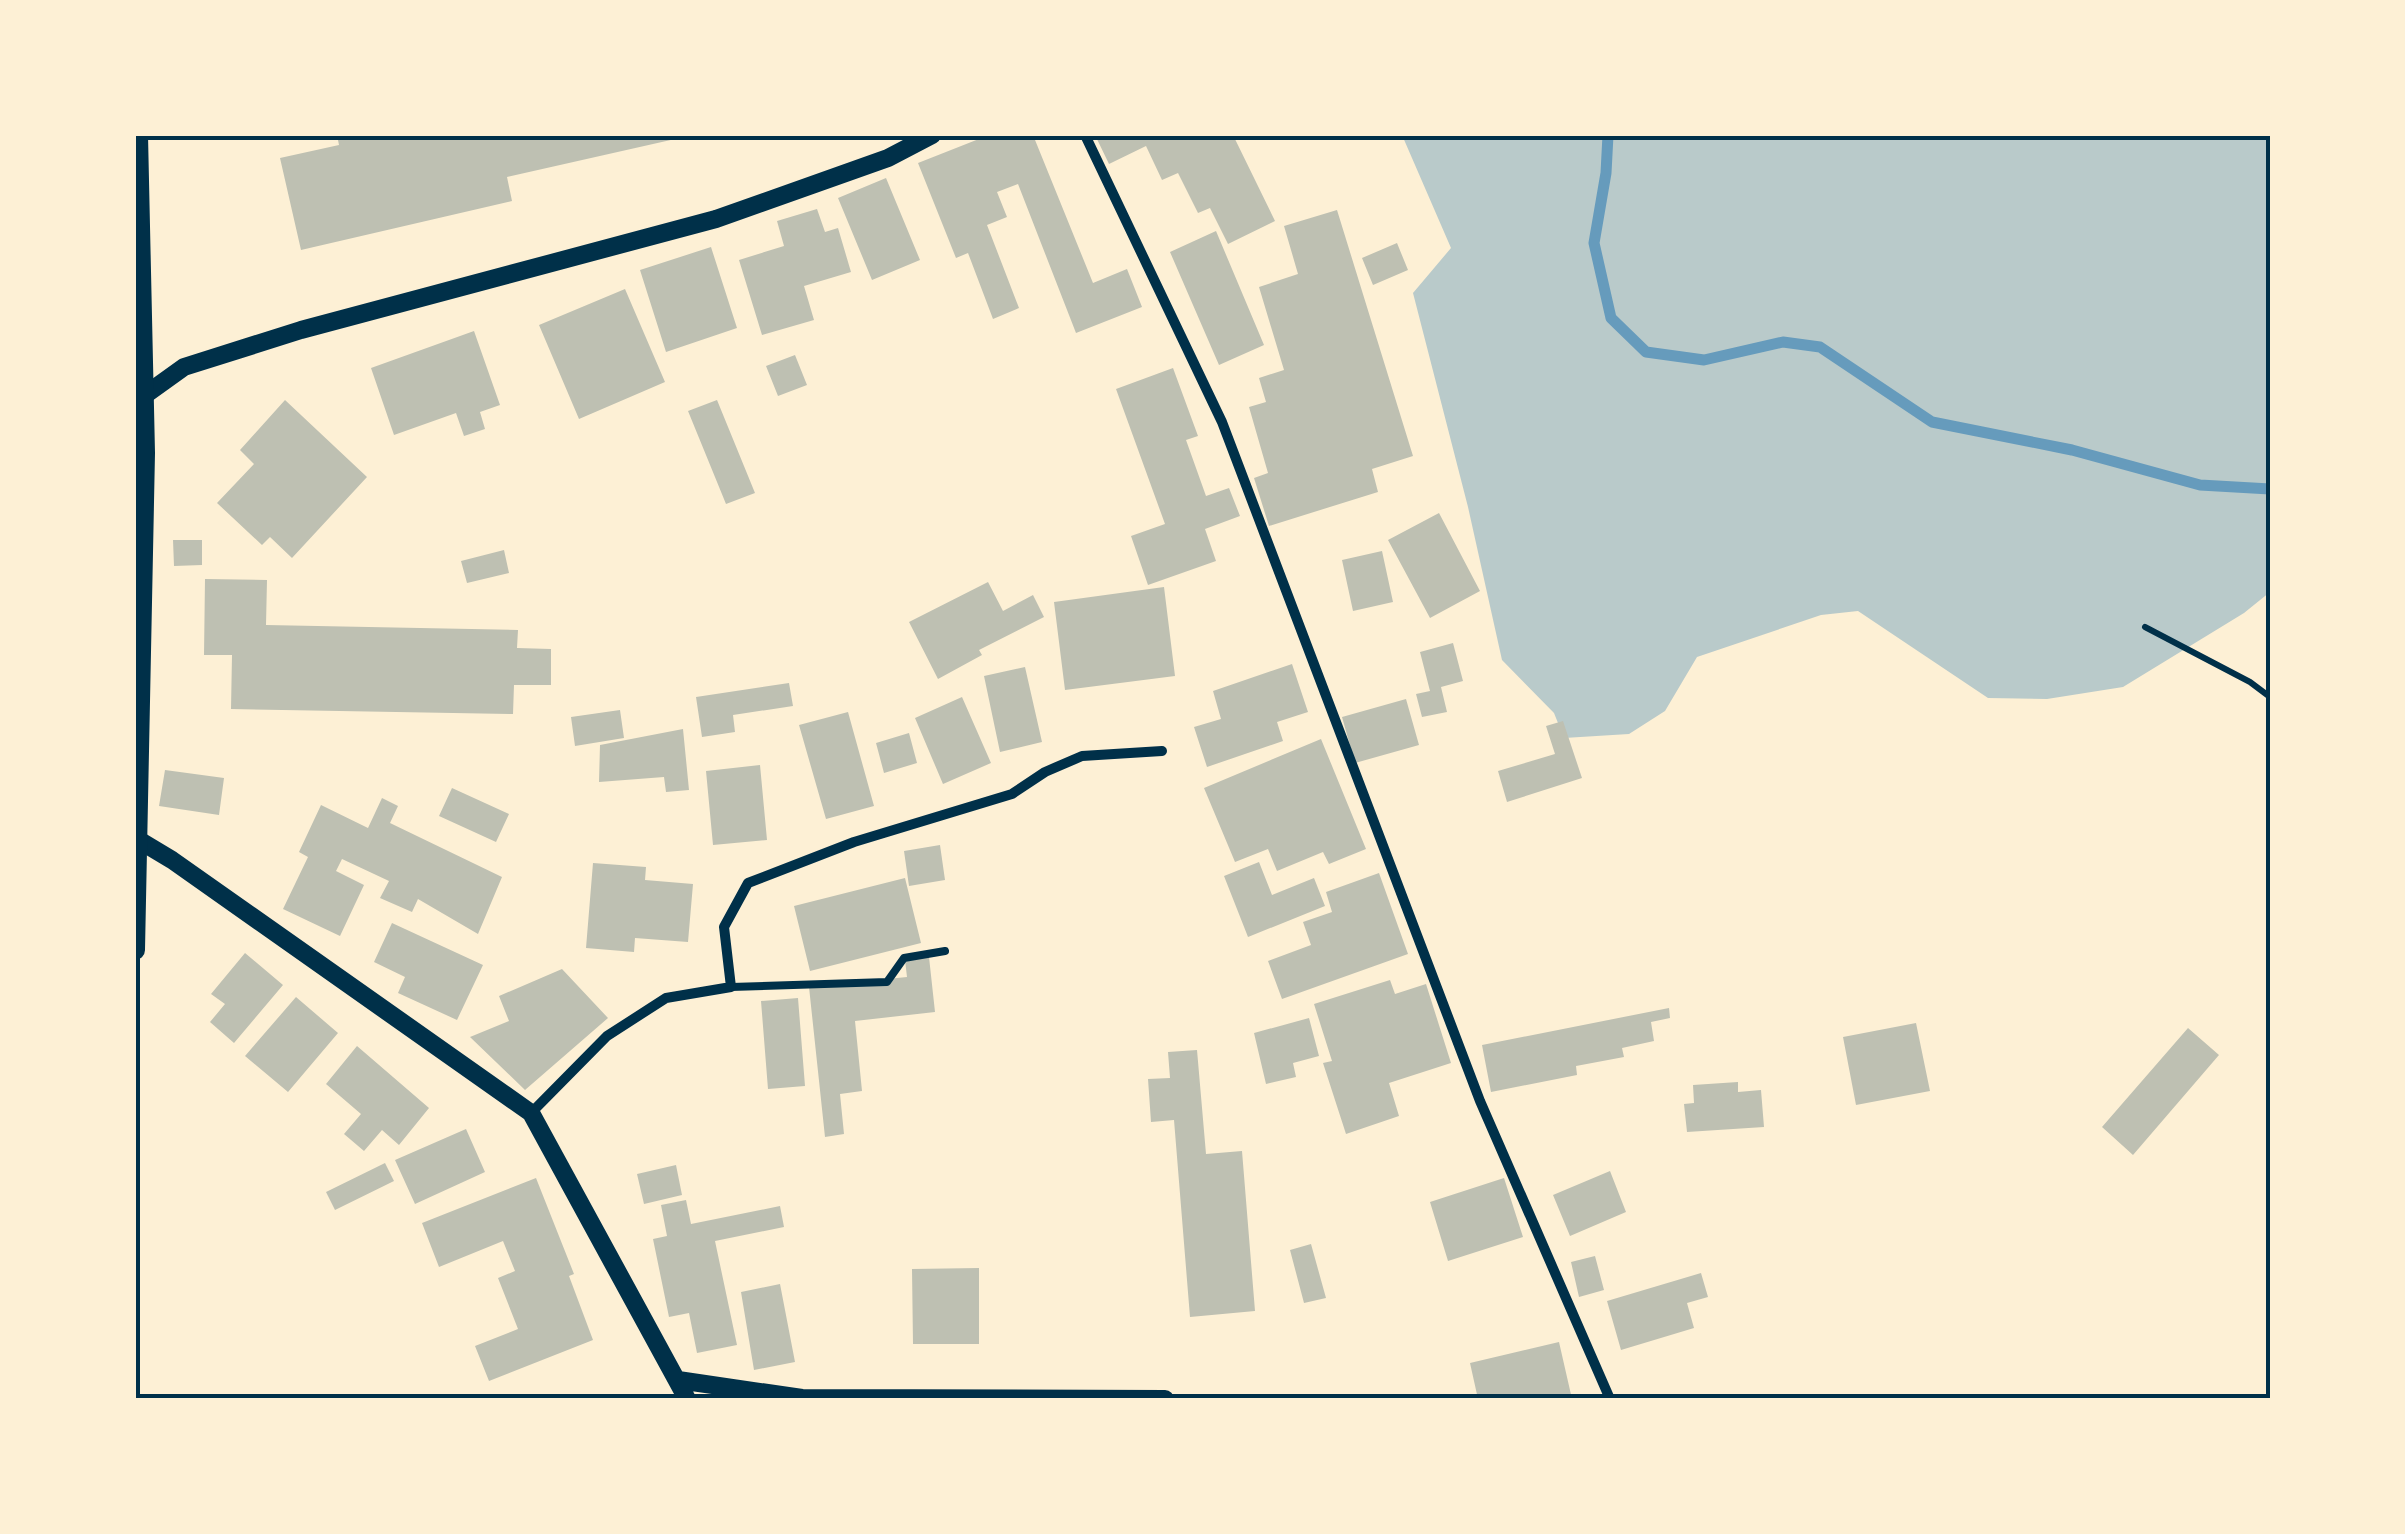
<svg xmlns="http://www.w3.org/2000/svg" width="2405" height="1534" font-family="Overpass,sans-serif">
  <rect width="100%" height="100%" fill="#fdf0d5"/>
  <path fill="#b9caca" d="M1402 135H2270V592L2244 613 2123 687 2047 699 1988 698 1858 611 1821 615 1697 657 1665 711 1629 734 1564 738 1554 713 1502 660 1468 507 1413 293 1451 248Z"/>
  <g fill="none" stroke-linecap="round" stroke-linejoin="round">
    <path stroke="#669bbc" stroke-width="11" d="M1608 135 1606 173 1594 243 1611 318 1646 352 1704 360 1783 342 1820 347 1932 422 2072 450 2200 485 2270 489"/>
  </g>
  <path fill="#bec0b2" d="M337 135H684V137L507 177 512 201 301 250 280 158 339 145Z
    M989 135H1033L1093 283 1127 269 1142 307 1076 333 1018 184 997 192 1007 217 987 225 1019 308 993 319 968 253 956 258 918 163Z
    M1095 135H1233L1275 221 1228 244 1210 208 1198 213 1178 173 1162 180 1146 146 1109 164Z
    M886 178 920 260 872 280 838 198Z
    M817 209 825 232 838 228 851 272 804 286 814 320 762 335 739 260 784 246 777 221Z
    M1337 210 1413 456 1372 469 1378 492 1269 526 1254 478 1268 473 1249 407 1266 402 1259 378 1284 370 1259 287 1298 274 1284 226Z
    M1216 231 1264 345 1219 365 1170 252Z
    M1397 243 1408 270 1373 285 1362 258Z
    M711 247 737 328 666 352 640 270Z
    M625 289 665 382 579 419 539 325Z
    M474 331 500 405 480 412 485 429 464 436 456 413 394 435 371 368Z
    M795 355 807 385 778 396 766 366Z
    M1173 368 1198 436 1186 440 1206 496 1229 488 1240 516 1205 529 1216 561 1148 585 1131 536 1165 524 1116 389Z
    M285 400 367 477 292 558 270 537 262 545 217 503 254 464 240 450Z
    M717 400 755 493 726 504 688 411Z
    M1439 513 1480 591 1430 618 1388 540Z
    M173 540H202V565L174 566Z
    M504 550 509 573 467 583 461 561Z
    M1382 551 1393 602 1353 611 1342 560Z
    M205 579 267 580 266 625 518 630 517 648 551 649V685H514L513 714 231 709 232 655H204Z
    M988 582 1003 611 1033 595 1044 617 979 650 982 655 938 679 909 622Z
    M1164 587 1175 676 1065 690 1054 602Z
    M1453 643 1463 681 1441 687 1447 712 1422 717 1416 694 1430 691 1420 652Z
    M1292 664 1308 712 1277 722 1283 741 1207 767 1194 727 1221 719 1213 691Z
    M1025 667 1042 742 1000 752 984 676Z
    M789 683 793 706 733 715 735 732 702 737 696 697Z
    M962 697 991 763 943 784 915 718Z
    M1406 699 1419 745 1355 763 1342 717Z
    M620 710 624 738 575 746 571 717Z
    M848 712 874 806 826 819 799 725Z
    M1563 721 1582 778 1507 802 1498 771 1555 754 1546 726Z
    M683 729 689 790 666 792 664 777 599 782 600 745Z
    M909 733 917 763 884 773 876 743Z
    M1321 739 1366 849 1329 864 1323 852 1277 871 1268 849 1235 862 1204 788Z
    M760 765 767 840 713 845 706 771Z
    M165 770 224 778 219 815 159 806Z
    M452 788 509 814 496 842 439 816Z
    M382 798 398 806 390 823 502 877 478 934 418 899 412 912 380 898 389 881 342 859 336 871 364 885 340 936 283 909 308 857 299 852 321 805 368 828Z
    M940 845 945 880 909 886 904 851Z
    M1259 862 1272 895 1314 878 1325 906 1248 937 1224 876Z
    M593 863 646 867 645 880 693 884 688 942 635 938 634 952 586 948Z
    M1379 873 1408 954 1282 999 1268 961 1311 945 1303 922 1332 912 1326 892Z
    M905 878 921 943 810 971 794 906Z
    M392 923 483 965 457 1020 398 993 405 977 374 962Z
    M245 953 283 985 234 1043 210 1022 225 1004 211 994Z
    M929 957 935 1012 855 1021 862 1091 840 1094 844 1134 825 1137 809 987 907 977 905 960Z
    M562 969 608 1018 525 1090 470 1037 509 1021 499 996Z
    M1390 980 1395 994 1426 984 1451 1063 1389 1083 1399 1116 1346 1134 1323 1063 1332 1061 1314 1004Z
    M296 997 338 1033 288 1092 245 1056Z
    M798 998 805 1086 768 1089 761 1001Z
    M1669 1008 1670 1018 1651 1022 1654 1041 1622 1048 1624 1057 1576 1066 1577 1075 1491 1092 1482 1045Z
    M1309 1018 1319 1056 1293 1063 1296 1077 1266 1084 1254 1033Z
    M1916 1023 1930 1091 1856 1105 1843 1037Z
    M2188 1028 2219 1055 2133 1155 2102 1127Z
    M357 1046 429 1108 399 1145 382 1130 364 1151 344 1134 361 1114 326 1084Z
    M1197 1050 1206 1154 1242 1151 1255 1311 1190 1317 1174 1120 1151 1122 1148 1079 1170 1078 1168 1052Z
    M1738 1082V1092L1761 1090 1764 1127 1687 1132 1684 1104 1694 1103 1693 1085Z
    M466 1129 485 1172 415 1204 395 1160Z
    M385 1163 394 1181 335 1210 326 1192Z
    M676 1165 682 1195 644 1204 637 1174Z
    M1610 1171 1626 1212 1570 1236 1553 1195Z
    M536 1178 574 1274 569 1276 593 1340 489 1381 475 1346 518 1329 498 1278 515 1271 503 1241 439 1267 422 1223Z
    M1504 1178 1523 1237 1448 1261 1430 1202Z
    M686 1200 691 1224 780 1206 784 1227 715 1241 737 1345 697 1353 689 1313 669 1317 653 1239 667 1236 661 1205Z
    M1311 1244 1326 1298 1304 1303 1290 1250Z
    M1595 1256 1604 1290 1579 1297 1571 1262Z
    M979 1268V1344H913L912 1269Z
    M1701 1273 1708 1297 1687 1303 1694 1328 1621 1350 1607 1301Z
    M780 1284 795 1362 754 1370 741 1292Z
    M1559 1342 1572 1399H1478L1470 1363Z"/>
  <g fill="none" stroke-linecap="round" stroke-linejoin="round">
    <path stroke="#003049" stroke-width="6" d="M2145 627 2250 682 2270 697"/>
    <path stroke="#003049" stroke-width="8" d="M731 987 887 982 904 958 945 951"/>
    <path stroke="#003049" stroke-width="10" d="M1085 135 1222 422 1480 1101 1610 1399
      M531 1113 607 1036 666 998 731 987 724 927 748 883 854 842 1012 794 1045 772 1082 756 1162 751"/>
    <path stroke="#003049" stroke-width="18" d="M135 397 145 395 184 367 301 330 716 219 888 158 932 135
      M137 839 172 860 531 1113 687 1399
      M678 1380 802 1398 1165 1399"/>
    <path stroke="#003049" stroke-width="20" d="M135 950 145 453 138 135"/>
  </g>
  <rect width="2405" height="1534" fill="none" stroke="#fdf0d5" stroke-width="275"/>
  <rect x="138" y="138" width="2130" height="1258" fill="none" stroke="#003049" stroke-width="4"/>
</svg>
